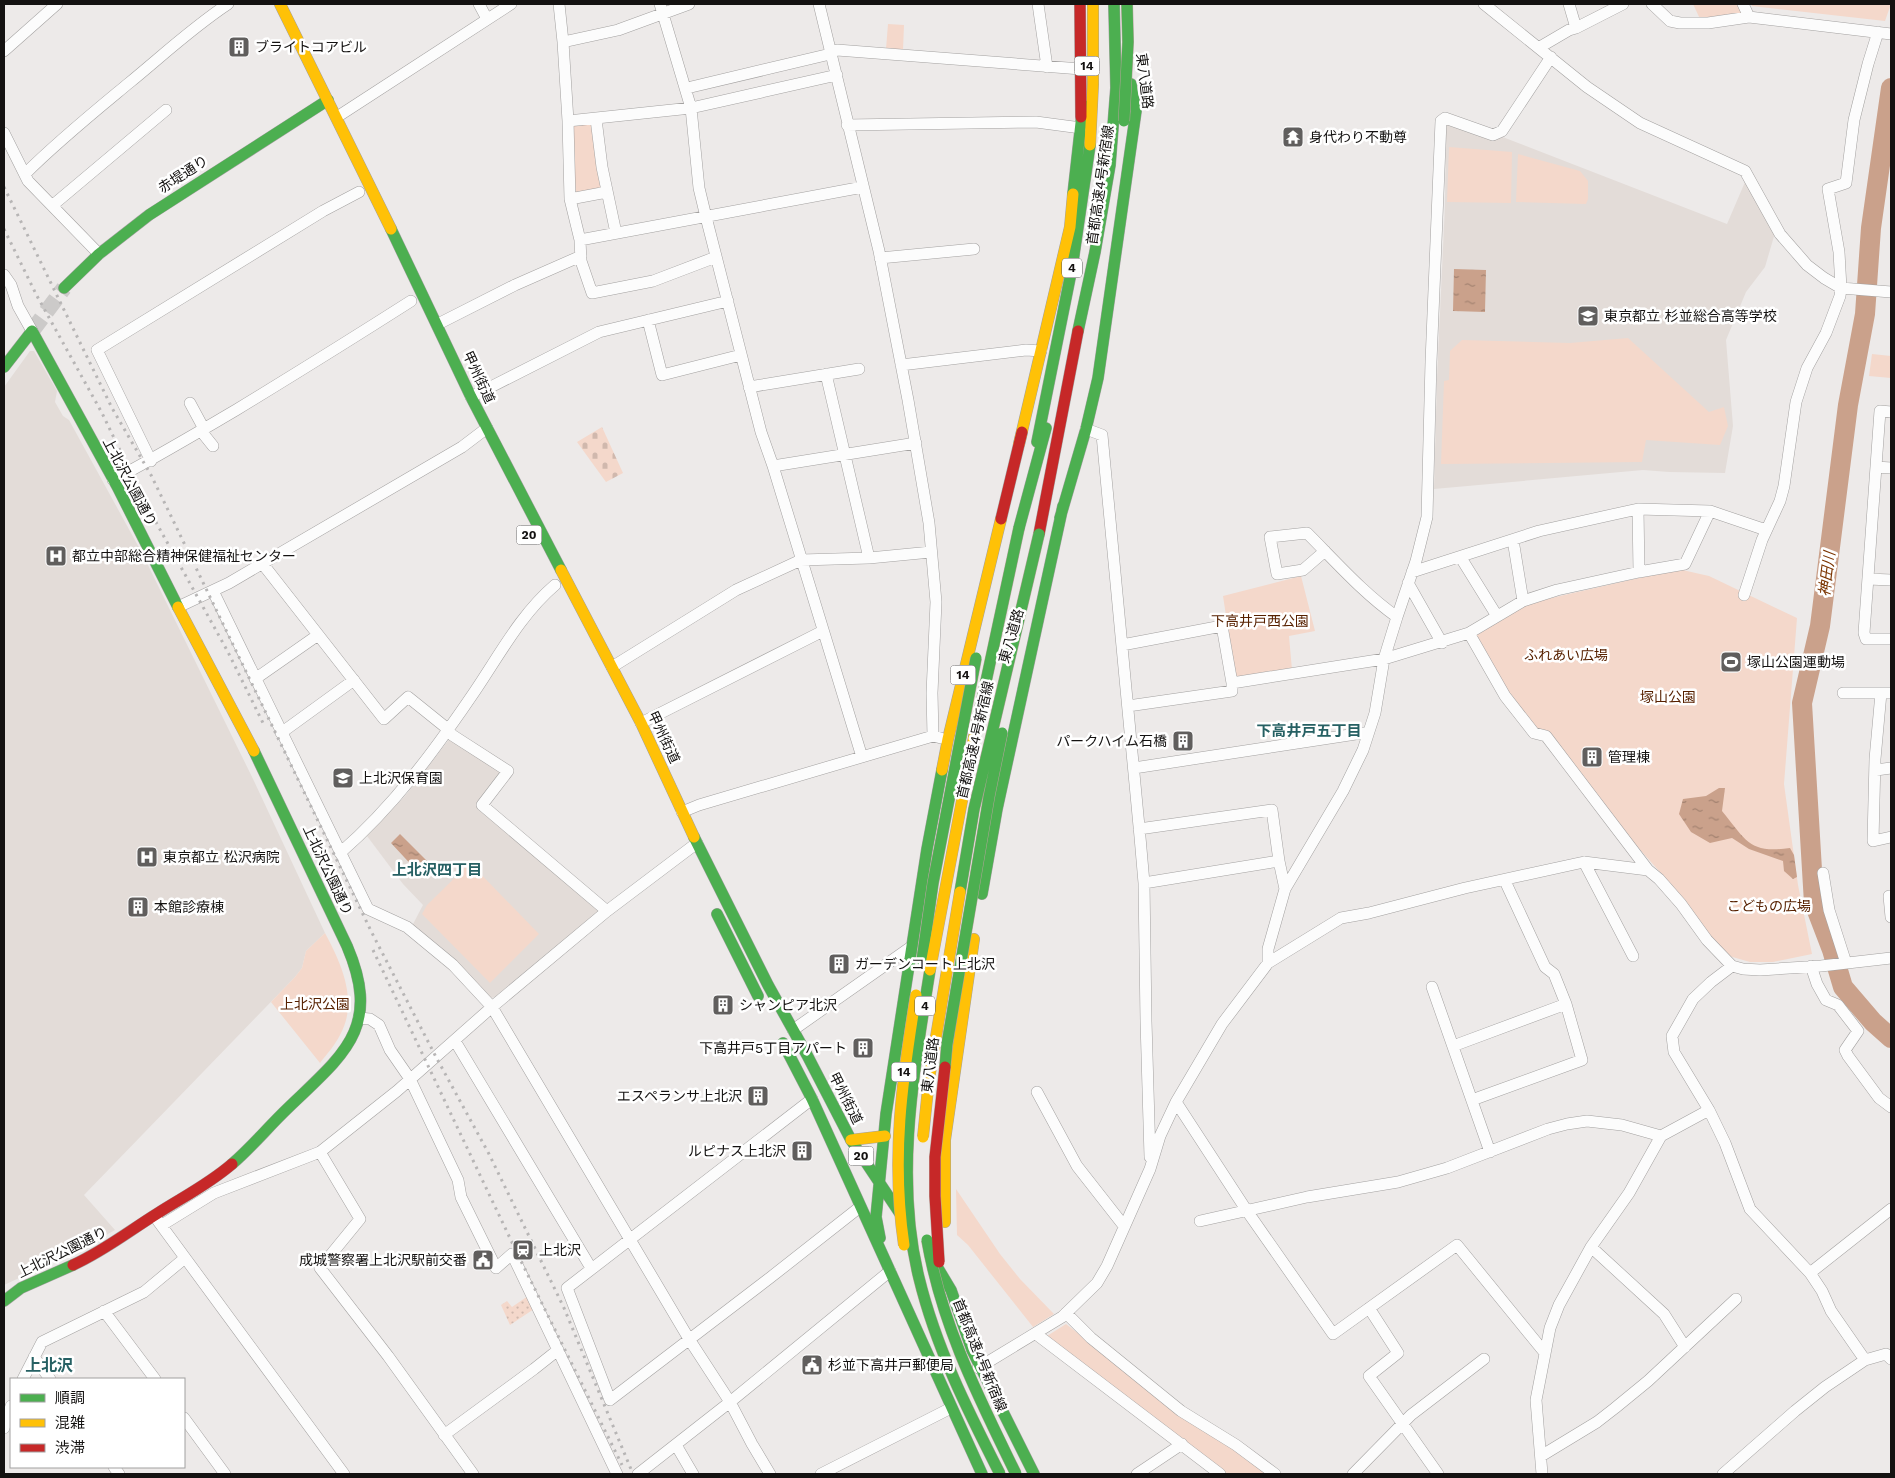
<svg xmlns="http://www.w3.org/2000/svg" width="1895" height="1478" font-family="'Work Sans','Noto Sans JP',sans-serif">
  <defs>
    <pattern id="grass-dots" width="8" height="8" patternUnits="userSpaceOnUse" patternTransform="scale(1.25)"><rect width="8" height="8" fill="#f4d8cb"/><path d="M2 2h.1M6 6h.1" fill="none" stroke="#d0b8ad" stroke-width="1.8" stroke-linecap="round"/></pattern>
    <pattern id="cemetery-stones" width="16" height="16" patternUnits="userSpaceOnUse" patternTransform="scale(1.25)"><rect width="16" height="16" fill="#f4d8cb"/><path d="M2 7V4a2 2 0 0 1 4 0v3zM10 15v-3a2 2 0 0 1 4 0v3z" fill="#d0b8ad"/></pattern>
    <pattern id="water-ripples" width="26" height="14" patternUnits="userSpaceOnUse" patternTransform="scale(1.25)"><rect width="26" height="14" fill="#caa18b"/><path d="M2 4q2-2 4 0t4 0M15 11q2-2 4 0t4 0" fill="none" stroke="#a38270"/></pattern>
  </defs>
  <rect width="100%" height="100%" fill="#edeae9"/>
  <path fill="#e3dcd8" d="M1449 123 1500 136 1727 224 1745 182 1775 233 1765 267 1746 292 1726 340 1733 426 1725 473 1669 472 1643 470 1434 489 1437 378 1445 205 1446 126Z
    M30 351H34L57 391 55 402 63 416 69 420 142 553 254 781 325 933 306 951 302 968 295 977 84 1195 115 1230 80 1250 4 1285V387Z
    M451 737 504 772 479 804 599 909V913L497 997 489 998 412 926 423 905 403 884 367 836 405 796Z"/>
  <path fill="url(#grass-dots)" d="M528 1296 534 1309 510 1325 501 1305 507 1301 512 1307Z"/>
  <path fill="url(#cemetery-stones)" d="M602 427 623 473 606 482 577 442Z"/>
  <path fill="#f4d8cb" d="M1693 4H1739L1744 16 1701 21Z
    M1751 4H1891L1885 21 1752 6Z
    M888 24 904 25 903 50 886 49Z
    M591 122 603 185 598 191 578 195 574 191 573 125Z
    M1449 147 1512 152 1511 203 1447 202Z
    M1518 154 1580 171 1588 181V199L1586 204 1516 202Z
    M1628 338 1709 412 1724 407 1728 426 1720 445 1646 440 1642 462 1441 464 1444 381 1449 380 1450 351 1462 340 1570 343Z
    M1872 354 1891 356V378L1869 376Z
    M1678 569 1709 576 1797 618 1784 784 1798 885 1812 954 1773 962H1750L1729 956 1717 945 1667 880 1578 780 1510 695 1472 634 1525 604Z
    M1301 576 1315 631 1289 636 1292 670 1236 681 1223 596Z
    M470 863 539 934 490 983 422 914 427 905Z
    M325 933C341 963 359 1001 340 1035 335 1045 327 1054 320 1063L271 1002 295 977 302 968 306 951Z
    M956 1189 1000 1254 1020 1279 1054 1314 1033 1327 968 1245 957 1235Z
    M1066 1324 1191 1421 1236 1450 1267 1474H1228L1143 1411 1047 1336Z"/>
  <path fill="url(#water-ripples)" d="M1454 269 1486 270 1485 312 1453 311Z
    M1719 788H1725L1722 811C1746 840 1749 854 1790 848L1794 855 1797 877 1793 879 1784 871 1783 861 1749 849 1732 838 1710 843 1691 832 1679 814 1683 799 1706 796Z
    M400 834 427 861 417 871 391 843Z"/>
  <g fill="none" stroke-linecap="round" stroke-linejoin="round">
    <path stroke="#caa18b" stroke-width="20" d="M1891 88 1871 228 1865 314 1848 405 1820 626 1802 703 1814 903 1832 950 1843 987 1873 1022 1891 1038"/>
    <path stroke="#cccac9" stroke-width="16" stroke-dasharray="16 8" stroke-linecap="butt" d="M32 331 64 288"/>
    <g stroke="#a3a1a0" stroke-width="12">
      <path id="street" d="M479 4 487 19
        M559 4 563 42 568 121 570 199 580 240 581 261 592 293 653 281 716 257
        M660 4 691 108 699 188 706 217 761 432 773 466 862 757
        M819 4 879 251 908 400 929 523 936 602 932 693 933 736
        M1038 4 1047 67
        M1484 4 1587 87 1640 123 1745 171 1780 234 1807 265 1824 278 1841 288 1891 292
        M1569 4 1576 28
        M1652 4 1670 21 1680 23H1708L1749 17 1891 34
        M1743 4 1749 17
        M563 42 618 30 689 4
        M1540 47 1569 30 1576 28 1623 4
        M4 51 57 4
        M687 88 826 55 837 50 1081 69
        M337 117 511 4
        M596 119 602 167 616 233
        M568 121 691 108 837 75
        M847 125 1036 122 1081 128
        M4 133 28 181 99 254
        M25 174C58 141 94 112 129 83 162 56 193 27 228 4
        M570 199 607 192
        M53 205 166 110
        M580 240 863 187
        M880 258 974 249
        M4 275 11 285 18 306 32 331
        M648 320 662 375 741 355
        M438 324 515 285 581 256
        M901 365 1026 350 1041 351
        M826 374 869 558
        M749 387 859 369
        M471 397 599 332 728 301
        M190 403 204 429
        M1891 412 1880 411 1864 633 1866 639H1891
        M1086 429 1102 435 1140 837 1144 883 1146 1021 1150 1157
        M201 431 213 446
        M151 461 97 350 323 211 359 192
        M773 466 916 443
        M1876 467 1891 468
        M113 480C155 458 195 434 236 410 295 374 353 338 411 301
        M1638 509 1639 572
        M1513 540 1523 601
        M1325 551 1303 570 1277 574 1270 537 1307 533C1336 562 1363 593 1397 617
        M1461 558 1497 616
        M262 563 384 719 408 697 449 730 452 735 508 771 482 805 607 911
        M1412 572 1539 531 1638 509 1710 511 1766 530
        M1868 579 1891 580
        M1408 583 1442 643
        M213 591 368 909 407 927 453 965 492 1007 689 1339 730 1402 752 1444 770 1474
        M1744 595 1762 540 1780 501 1784 486 1796 402 1807 368 1826 333 1840 296 1841 288 1839 252 1828 189 1846 183 1854 120 1868 64 1878 32
        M178 607 229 583 462 447 487 428
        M1469 633 1505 696 1534 733 1546 736 1648 870
        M1122 645 1222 626 1232 683V691L1128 706
        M612 667 736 590 801 560 869 558 931 552
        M255 679 318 635
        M1232 683 1384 659 1469 633 1523 601 1557 590 1639 572 1685 564 1710 511
        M1843 693H1891
        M1881 693 1875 759 1873 841 1891 837
        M641 723 823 631
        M281 733 354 680
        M1134 768 1369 732
        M1876 770 1891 768
        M682 812 699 805 933 736 941 738
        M1139 829 1272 810 1279 861 1285 889
        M340 853C394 806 435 750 475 691 500 654 521 614 555 585
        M1584 862 1633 956
        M1823 873 1829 910 1846 963
        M1144 883 1279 861
        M1891 896H1889L1891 917
        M1268 963V949L1285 889 1343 791 1363 750 1375 713 1384 659 1397 617 1416 561 1427 517 1431 362 1441 121 1445 118 1493 135 1502 131 1551 57
        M1732 966 1711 982 1693 999 1672 1036 1674 1052 1709 1110 1725 1143 1750 1209 1810 1273 1822 1291 1831 1311 1865 1360
        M1811 966 1817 984 1826 1000 1838 1005 1858 1031 1845 1050 1848 1056 1879 1098 1891 1107
        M1432 987 1490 1152
        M359 1018 370 1019 379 1025 390 1050 410 1079 458 1180 461 1197 496 1268 512 1254 617 1474
        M793 1030 911 947
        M455 1041 591 1268
        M1453 1046 1566 1004
        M1037 1092 1077 1166 1124 1226
        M812 1099 567 1288 610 1400 771 1277 860 1207
        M1472 1100 1582 1060 1566 1004 1554 974 1545 967 1505 881
        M1176 1102 1247 1211 1333 1334 1457 1245 1545 1353
        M320 1152 360 1219 320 1268 388 1356 473 1474
        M158 1221 344 1474
        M1200 1221 1307 1197 1398 1182 1447 1168 1548 1129 1567 1124 1587 1121 1622 1125 1661 1136
        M162 1225 214 1193 320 1152 397 1091 492 1007 607 911 697 843
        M1591 1247 1664 1314 1685 1347
        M1810 1273 1891 1209
        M1369 1308 1398 1353 1369 1376 1438 1474
        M104 1311 155 1379
        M1066 1313 1091 1338 1181 1411 1236 1445 1275 1474
        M1036 1334 1220 1474
        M34 1357 50 1379
        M978 1368 1062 1317 1097 1283 1107 1266 1150 1169 1160 1136 1176 1102 1222 1024 1268 963 1341 918 1369 913 1465 888 1584 862 1648 870 1659 879 1681 904 1707 940 1732 966 1743 969 1760 970 1821 966 1891 958
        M23 1379 42 1342 144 1292 185 1258
        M184 1418 225 1474
        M4 1428 11 1406
        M444 1435 534 1369 558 1350
        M676 1445 693 1474
        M1541 1456 1597 1422 1615 1408 1648 1381 1736 1299
        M114 1467 119 1474
        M638 1474 730 1402 890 1271
        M821 1474 951 1408
        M1137 1474 1182 1444
        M1353 1474 1411 1415 1484 1359
        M1542 1474 1536 1400 1550 1328 1559 1305 1591 1247 1629 1193 1661 1136 1709 1110
        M1723 1474 1795 1411 1825 1387 1865 1360 1886 1354 1891 1359"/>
    </g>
    <g stroke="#a3a1a0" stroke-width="12">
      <path id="fast" d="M1073 194 1083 105
        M391 229 471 397 561 570
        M64 288 99 254 149 215 328 100
        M1078 331 1095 252 1110 165 1116 88 1114 4
        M4 367 32 331 117 486 178 607
        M1037 442 1072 268 1090 145
        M1060 518 1086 429 1098 378 1136 111 1131 84
        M1019 528 1046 428
        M694 837 768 985 807 1055 851 1140 905 1221
        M982 894 997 809 1063 506
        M717 914 758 996
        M783 1043 812 1099 982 1474
        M232 1164C252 1147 269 1126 288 1108 344 1054 382 1028 347 946L254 751
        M880 1238 876 1217 886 1114 927 849 942 770
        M933 1260 951 1290 972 1350 1034 1474
        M4 1301 21 1288 73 1265"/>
    </g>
    <g stroke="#a3a1a0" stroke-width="12">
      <path id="slow" d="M280 4 391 229
        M1090 145 1093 84V4
        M1019 444 1070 227 1073 194
        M561 570 641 723 694 837
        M178 607 254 751
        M942 770 948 739 1001 519
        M851 1140 885 1136
        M945 1222V1140L974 939"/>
    </g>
    <g stroke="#a3a1a0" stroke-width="12">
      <path id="jam" d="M1080 4 1081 117
        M1001 519 1022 432
        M1039 534 1078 331
        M73 1265C104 1251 129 1231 158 1213 183 1197 209 1184 232 1164"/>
    </g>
    <use href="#street" stroke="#fcfcfc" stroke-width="11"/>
    <use href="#fast" stroke="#4caf50" stroke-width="11"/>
    <use href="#slow" stroke="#ffc107" stroke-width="11"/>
    <use href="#jam" stroke="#c62828" stroke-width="11"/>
    <path stroke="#b7b5b5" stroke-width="3" stroke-dasharray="2.5 5" stroke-linecap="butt" d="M4 187 112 408 151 475 171 516 371 931 436 1057 489 1154 564 1308 633 1474
      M4 229 37 296 102 413 147 506 228 652 265 727
      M373 950 518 1255 622 1465"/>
    <g stroke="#b3a39a" stroke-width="12" stroke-linecap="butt">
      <path id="fast-bridge" d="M1124 121 1128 42 1127 4
        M974 737 1019 528
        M960 892 974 809 1039 534
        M922 960 933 883 976 658
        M930 970C914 1071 894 1177 919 1278 936 1348 968 1411 1000 1474
        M945 1067 947 1044 989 797 1002 733
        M927 1240C942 1326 978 1396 1016 1474"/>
    </g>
    <g stroke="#b3a39a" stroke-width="12" stroke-linecap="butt">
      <path id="slow-bridge" d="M930 970 974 737
        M923 1137 929 1079 960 892
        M904 1245C891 1158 902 1081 916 995"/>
    </g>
    <g stroke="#b3a39a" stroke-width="12" stroke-linecap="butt">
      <path id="jam-bridge" d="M939 1262 935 1196V1157L945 1067"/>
    </g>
    <use href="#fast-bridge" stroke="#4caf50" stroke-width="11"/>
    <use href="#slow-bridge" stroke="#ffc107" stroke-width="11"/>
    <use href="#jam-bridge" stroke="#c62828" stroke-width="11"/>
  </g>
  <defs>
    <g id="building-square" transform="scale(1.125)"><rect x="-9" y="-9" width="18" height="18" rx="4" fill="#605e5d" stroke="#fff"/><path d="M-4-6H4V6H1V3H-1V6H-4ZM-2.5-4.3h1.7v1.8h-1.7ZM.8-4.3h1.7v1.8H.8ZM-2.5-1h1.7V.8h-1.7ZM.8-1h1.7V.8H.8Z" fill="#fff"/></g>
    <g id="temple-square" transform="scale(1.125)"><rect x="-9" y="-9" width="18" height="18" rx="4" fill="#605e5d" stroke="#fff"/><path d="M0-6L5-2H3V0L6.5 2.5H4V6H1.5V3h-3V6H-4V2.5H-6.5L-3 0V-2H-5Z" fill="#fff"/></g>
    <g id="school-square" transform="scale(1.125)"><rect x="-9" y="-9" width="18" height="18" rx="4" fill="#605e5d" stroke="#fff"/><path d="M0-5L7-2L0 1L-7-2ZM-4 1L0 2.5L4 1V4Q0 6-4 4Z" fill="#fff"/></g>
    <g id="hospital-square" transform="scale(1.125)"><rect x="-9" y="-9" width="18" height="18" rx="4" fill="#605e5d" stroke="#fff"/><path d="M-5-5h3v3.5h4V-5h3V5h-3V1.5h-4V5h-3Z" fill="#fff"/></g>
    <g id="stadium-square" transform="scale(1.125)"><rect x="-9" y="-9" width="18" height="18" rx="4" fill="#605e5d" stroke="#fff"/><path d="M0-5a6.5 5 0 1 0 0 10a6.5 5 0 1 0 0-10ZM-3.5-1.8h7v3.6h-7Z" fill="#fff"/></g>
    <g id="station-square" transform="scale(1.125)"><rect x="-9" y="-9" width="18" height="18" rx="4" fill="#605e5d" stroke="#fff"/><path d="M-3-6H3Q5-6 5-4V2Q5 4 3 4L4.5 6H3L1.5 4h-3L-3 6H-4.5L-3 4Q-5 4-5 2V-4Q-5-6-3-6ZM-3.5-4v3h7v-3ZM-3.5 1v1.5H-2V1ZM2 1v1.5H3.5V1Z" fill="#fff"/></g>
    <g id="civic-square" transform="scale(1.125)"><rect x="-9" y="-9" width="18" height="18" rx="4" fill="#605e5d" stroke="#fff"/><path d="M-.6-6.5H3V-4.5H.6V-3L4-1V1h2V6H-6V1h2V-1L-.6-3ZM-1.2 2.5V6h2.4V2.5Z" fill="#fff"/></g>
  </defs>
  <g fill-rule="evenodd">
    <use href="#building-square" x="239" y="47"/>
    <use href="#temple-square" x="1293" y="137"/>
    <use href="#school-square" x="1588" y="316"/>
    <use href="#hospital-square" x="56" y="556"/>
    <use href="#stadium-square" x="1731" y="662"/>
    <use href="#building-square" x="1183" y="741"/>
    <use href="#building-square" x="1592" y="757"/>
    <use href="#school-square" x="343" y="778"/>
    <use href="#hospital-square" x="147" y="857"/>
    <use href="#building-square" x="138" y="907"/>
    <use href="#building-square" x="839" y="964"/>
    <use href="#building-square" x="723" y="1005"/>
    <use href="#building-square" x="863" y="1048"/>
    <use href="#building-square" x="758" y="1096"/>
    <use href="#building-square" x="802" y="1151"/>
    <use href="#station-square" x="523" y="1250"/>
    <use href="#civic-square" x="483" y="1260"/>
    <use href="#civic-square" x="812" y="1365"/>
  </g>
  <g text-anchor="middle" stroke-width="5" stroke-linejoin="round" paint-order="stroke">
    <g fill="#fff" stroke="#5a5958" stroke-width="1">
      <rect x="1074.5" y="56.5" width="25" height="19" rx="4"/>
      <rect x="1062" y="258.5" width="20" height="19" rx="4"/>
      <rect x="516.5" y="525.5" width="25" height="19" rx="4"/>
      <rect x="950.5" y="665.5" width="25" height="19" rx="4"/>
      <rect x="915" y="996.5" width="20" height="19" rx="4"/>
      <rect x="891.5" y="1062.5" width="25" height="19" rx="4"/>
      <rect x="848.5" y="1146.5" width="25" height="19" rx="4"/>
    </g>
    <g font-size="12" font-weight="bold" fill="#141211">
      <text x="1087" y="70">14</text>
      <text x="1072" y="272">4</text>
      <text x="529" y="539">20</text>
      <text x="963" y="679">14</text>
      <text x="925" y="1010">4</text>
      <text x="904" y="1076">14</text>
      <text x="861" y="1160">20</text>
    </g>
    <g font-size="14" fill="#141211" stroke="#fff" text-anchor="start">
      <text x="255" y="52">ブライトコアビル</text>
      <text x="1309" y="142">身代わり不動尊</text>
      <text x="1604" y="321">東京都立 杉並総合高等学校</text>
      <text x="72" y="561">都立中部総合精神保健福祉センター</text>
      <text x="1747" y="667">塚山公園運動場</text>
      <text x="1167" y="746" text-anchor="end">パークハイム石橋</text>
      <text x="1608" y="762">管理棟</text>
      <text x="359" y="783">上北沢保育園</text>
      <text x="163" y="862">東京都立 松沢病院</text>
      <text x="154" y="912">本館診療棟</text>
      <text x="855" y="969">ガーデンコート上北沢</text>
      <text x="739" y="1010">シャンピア北沢</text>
      <text x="847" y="1053" text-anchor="end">下高井戸5丁目アパート</text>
      <text x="742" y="1101" text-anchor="end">エスペランサ上北沢</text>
      <text x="786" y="1156" text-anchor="end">ルピナス上北沢</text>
      <text x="539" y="1255">上北沢</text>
      <text x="467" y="1265" text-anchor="end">成城警察署上北沢駅前交番</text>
      <text x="828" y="1370">杉並下高井戸郵便局</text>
    </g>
    <g font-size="14" fill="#141211" stroke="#fff">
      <text transform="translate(1145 81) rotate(83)" y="5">東八道路</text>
      <text transform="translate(183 174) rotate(-33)" y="5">赤堤通り</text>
      <text transform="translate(1100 185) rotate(-82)" y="5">首都高速4号新宿線</text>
      <text transform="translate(479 377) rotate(65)" y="5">甲州街道</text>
      <text transform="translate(130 482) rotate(62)" y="5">上北沢公園通り</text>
      <text transform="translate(1011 636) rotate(-74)" y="5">東八道路</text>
      <text transform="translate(664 737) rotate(65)" y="5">甲州街道</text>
      <text transform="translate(975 740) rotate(-77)" y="5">首都高速4号新宿線</text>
      <text transform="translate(328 870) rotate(65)" y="5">上北沢公園通り</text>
      <text transform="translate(930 1065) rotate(-83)" y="5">東八道路</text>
      <text transform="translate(846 1098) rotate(63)" y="5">甲州街道</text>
      <text transform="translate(62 1252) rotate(-26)" y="5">上北沢公園通り</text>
      <text transform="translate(980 1355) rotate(68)" y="5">首都高速4号新宿線</text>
    </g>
    <g font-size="14" fill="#572100" stroke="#fff">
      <text x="1260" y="626">下高井戸西公園</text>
      <text x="1566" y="660">ふれあい広場</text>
      <text x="1668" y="702">塚山公園</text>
      <text x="1769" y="911">こどもの広場</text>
      <text x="315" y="1009">上北沢公園</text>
    </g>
    <g font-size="15" font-style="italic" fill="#7b3400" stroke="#fff">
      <text transform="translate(1827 574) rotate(-83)" y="5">神田川</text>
    </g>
    <g font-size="15" font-weight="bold" fill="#266063" stroke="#fff">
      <text x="1309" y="736">下高井戸五丁目</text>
      <text x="437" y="875">上北沢四丁目</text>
    </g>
    <g font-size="16" font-weight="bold" fill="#266063" stroke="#fff">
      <text x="49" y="1371">上北沢</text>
    </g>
  </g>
  <rect width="1895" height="1478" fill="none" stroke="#141211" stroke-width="10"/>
  <rect x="10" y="1378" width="175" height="90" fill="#ffffff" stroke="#a1a0a0"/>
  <rect x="20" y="1394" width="25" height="8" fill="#4caf50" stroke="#a1a0a0"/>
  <text x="55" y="1403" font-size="15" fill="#141211">順調</text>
  <rect x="20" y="1419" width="25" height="8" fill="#ffc107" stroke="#a1a0a0"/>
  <text x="55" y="1428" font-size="15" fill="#141211">混雑</text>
  <rect x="20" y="1444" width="25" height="8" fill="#c62828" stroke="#a1a0a0"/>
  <text x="55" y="1453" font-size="15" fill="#141211">渋滞</text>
</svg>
